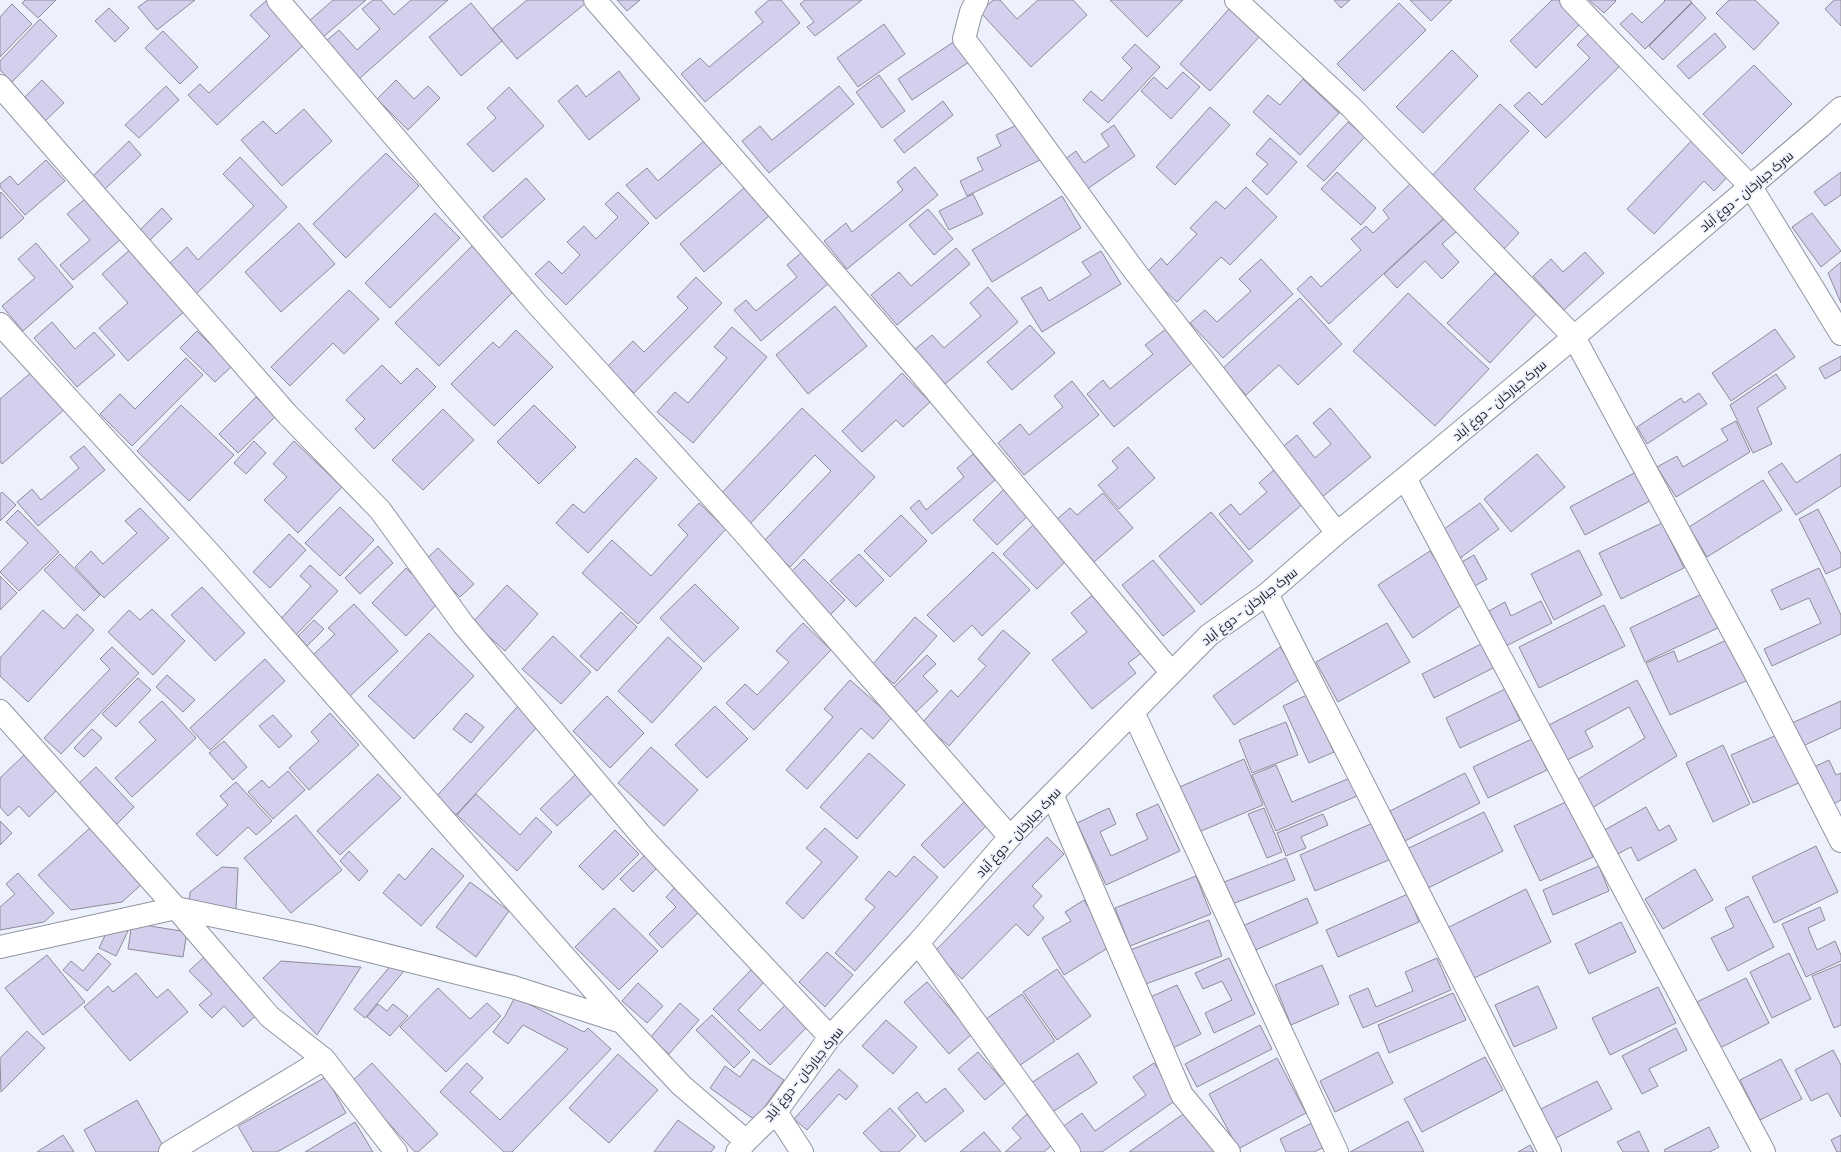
<svg xmlns="http://www.w3.org/2000/svg" width="1841" height="1152" font-family="Cabin,Cairo,sans-serif">
  <rect width="100%" height="100%" fill="#edf1fd"/>
  <path fill="#d4cfed" stroke="#8e8c97" d="M25 0H56L38 18 22 3Z
    M148 0H195L157 30 138 7Z
    M267 0H270L308 41 217 125 188 95 200 84 209 93 270 36 250 15Z
    M333 0H366L322 38 308 22Z
    M373 0H381L394 15 411 0H448L359 79 326 41 339 30 357 50 380 29 362 9Z
    M527 0H584L586 3 517 59 492 29Z
    M617 0H640L627 11Z
    M769 0H781L800 23 705 102 681 74 700 58 709 67 763 22 755 12Z
    M805 0H862L815 36 807 27 814 22 800 4Z
    M993 0H1000L1017 19 1038 0H1073L1087 15 1031 67 980 12Z
    M1110 0H1183L1147 37Z
    M1334 0H1350L1341 8Z
    M1410 0H1452L1431 21Z
    M1552 0H1559L1581 23 1536 68 1510 41Z
    M1589 0H1615L1616 1 1604 13Z
    M1664 0H1689L1692 2 1645 49 1620 24 1632 13 1642 23 1665 1Z
    M1729 0H1755L1779 23 1754 50 1716 13Z
    M1834 0H1841V26L1825 9Z
    M471 3 502 41 461 76 429 37Z
    M1399 3 1426 30 1364 91 1337 64Z
    M1692 3 1706 18 1663 60 1649 46Z
    M12 4 32 24 0 57V17Z
    M109 8 129 28 115 42 95 21Z
    M1229 9 1260 36 1210 91 1180 64Z
    M40 19 57 36 12 82 0 70V61Z
    M884 24 905 54 858 87 837 58Z
    M163 31 198 67 180 84 145 48Z
    M1715 33 1726 47 1689 79 1677 66Z
    M1588 34 1620 66 1546 138 1514 106 1529 92 1542 105 1590 58 1577 45Z
    M955 41 969 62 912 100 898 79Z
    M1135 44 1160 67 1108 123 1083 100 1091 91 1102 101 1132 68 1122 58Z
    M1452 50 1478 76 1423 133 1396 107Z
    M1754 65 1792 104 1742 154 1703 114Z
    M619 71 640 99 589 140 558 101 577 85 586 97Z
    M1183 72 1200 87 1171 119 1141 91 1154 77 1167 89Z
    M879 75 905 111 882 128 856 92Z
    M1303 79 1339 113 1300 155 1253 112 1268 95 1280 105Z
    M42 80 64 103 44 122 22 100Z
    M396 80 414 99 428 86 440 98 408 130 377 99Z
    M166 86 179 100 139 138 125 125Z
    M839 86 854 104 769 173 742 141 760 126 772 140Z
    M509 87 544 126 493 172 467 144 496 118 487 108Z
    M943 101 953 115 904 153 894 140Z
    M1500 104 1529 131 1474 189 1519 233 1503 250 1428 180Z
    M1210 107 1230 125 1175 185 1156 167Z
    M304 109 332 141 282 186 241 140 263 121 276 134Z
    M1348 122 1365 137 1324 181 1307 166Z
    M1021 123 1040 160 967 196 960 181 983 170 977 158 1001 146 996 135Z
    M1114 125 1135 156 1083 192 1061 162 1076 151 1084 163 1109 146 1101 134Z
    M1695 137 1732 172 1714 191 1704 181 1654 234 1627 209Z
    M1270 138 1297 162 1267 195 1252 181 1268 164 1256 154Z
    M129 141 141 155 104 190 92 177Z
    M704 141 722 163 656 219 626 185 647 168 658 181Z
    M386 153 419 186 346 258 313 224Z
    M240 157 287 207 196 294 168 265 187 247 198 260 254 206 223 174Z
    M46 160 65 181 25 215 0 187V184L10 176 18 185Z
    M915 167 938 195 847 269 824 241 846 223 852 232 903 190 897 182Z
    M1337 172 1376 208 1361 225 1321 189Z
    M1841 172V195L1825 206 1814 192Z
    M526 178 545 199 502 238 483 217Z
    M1412 182 1445 217 1329 324 1297 289 1311 276 1321 287 1361 250 1351 239 1366 226 1373 233 1389 218 1383 210Z
    M745 187 769 216 704 272 680 244Z
    M1246 187 1277 217 1230 265 1221 257 1177 302 1146 273 1161 258 1167 265 1197 234 1190 228 1216 201 1225 209Z
    M1 192 24 218 0 239V193Z
    M618 192 649 223 566 305 535 274 549 261 562 274 580 255 567 242 584 226 596 239 618 217 605 204Z
    M973 194 983 214 949 230 939 211Z
    M1062 196 1081 228 992 282 972 250Z
    M85 199 120 240 73 280 60 265 90 240 67 214Z
    M162 208 172 219 150 240 140 230Z
    M928 209 953 239 934 255 909 225Z
    M435 213 460 238 390 308 365 283Z
    M1812 213 1841 251 1821 267 1792 227Z
    M1445 218 1457 231 1442 244 1459 262 1442 279 1425 261 1397 288 1384 274Z
    M299 223 335 264 281 312 245 272Z
    M36 243 73 287 23 331 2 306 35 278 18 259Z
    M472 246 516 289 439 366 395 323Z
    M132 248 186 310 128 361 99 328 128 303 102 274Z
    M956 248 970 264 897 325 871 295 899 272 911 286Z
    M1101 251 1121 284 1042 332 1021 298 1041 287 1049 301 1091 275 1082 262Z
    M802 252 829 283 761 341 734 310 746 300 756 311 797 277 787 265Z
    M1585 252 1604 273 1564 310 1533 276 1551 259 1563 272Z
    M1261 259 1293 294 1223 358 1190 323 1205 310 1217 322 1251 291 1239 279Z
    M1841 262V303L1828 273Z
    M1495 273 1537 313 1490 363 1447 323Z
    M696 277 722 303 634 393 607 367 633 341 644 352 688 308 677 297Z
    M988 287 1018 322 944 385 914 350 932 335 944 348 981 316 970 303Z
    M349 290 379 319 344 354 333 343 290 386 271 367Z
    M1408 293 1489 369 1435 426 1353 351Z
    M1300 298 1342 344 1298 385 1279 365 1246 395 1222 369Z
    M835 306 867 346 808 394 776 355Z
    M52 322 75 349 94 332 115 355 77 387 34 338Z
    M1030 325 1055 353 1012 390 987 362Z
    M732 327 767 357 693 443 657 412 675 392 688 403 727 358 714 347Z
    M1166 329 1193 362 1114 427 1087 394 1103 380 1110 389 1153 354 1145 345Z
    M1775 329 1795 357 1731 401 1712 373Z
    M516 330 553 367 494 426 451 384 493 342 499 348Z
    M197 331 232 366 215 382 180 348Z
    M1841 356V370L1825 379 1819 368Z
    M186 358 203 375 132 446 100 414 120 394 135 409Z
    M382 365 401 384 417 368 436 387 374 449 355 429 365 419 346 400Z
    M33 371 66 408 2 464 0 461V399Z
    M902 373 930 402 903 427 896 420 862 452 842 431Z
    M1776 374 1786 388 1757 408 1772 444 1753 453 1730 405Z
    M1072 381 1099 415 1024 475 998 443 1020 424 1029 435 1063 407 1054 396Z
    M1699 393 1707 404 1647 444 1637 427 1681 398 1684 403Z
    M256 397 276 416 238 453 219 434Z
    M181 405 234 455 189 501 137 451Z
    M534 405 576 447 539 484 497 442Z
    M802 408 875 477 790 567 763 542 831 471 815 455 747 527 717 498Z
    M1330 408 1371 457 1321 498 1280 449 1297 435 1315 458 1331 444 1313 423Z
    M443 409 474 440 423 490 392 460Z
    M1736 421 1750 452 1676 497 1657 467 1677 456 1683 467 1728 440 1721 429Z
    M254 441 266 453 246 474 234 463Z
    M294 441 342 487 298 533 264 500 287 477 273 464Z
    M84 446 105 470 38 526 17 502 32 489 41 500 79 468 70 457Z
    M1128 447 1155 478 1119 509 1098 485 1118 468 1112 461Z
    M973 454 995 480 932 534 910 508 919 500 926 510 964 477 957 468Z
    M1537 454 1565 487 1511 532 1484 499Z
    M1841 454V486L1796 515 1768 472 1782 463 1796 483Z
    M636 458 657 478 588 553 556 523 573 504 584 513Z
    M1275 469 1304 503 1249 550 1219 514 1231 504 1240 515 1267 492 1259 483Z
    M1636 472 1652 500 1585 535 1570 507Z
    M1763 480 1782 510 1707 557 1689 527Z
    M1006 487 1031 513 997 545 973 520Z
    M2 492 16 505 0 521V494Z
    M1103 493 1133 528 1094 562 1057 519 1070 508 1077 515Z
    M699 503 726 529 638 624 582 573 612 540 651 576 688 535 678 525Z
    M1480 503 1499 529 1459 559 1440 532Z
    M340 507 374 540 340 576 305 543Z
    M140 508 169 538 104 598 75 567 91 551 103 564 137 533 125 521Z
    M1818 509 1841 554V567L1826 574 1799 519Z
    M18 510 59 552 19 591 0 572 28 543 6 522Z
    M1211 512 1253 561 1201 605 1159 556Z
    M901 515 927 541 890 577 864 551Z
    M1036 522 1070 557 1037 589 1003 554Z
    M1662 523 1684 568 1621 599 1599 553Z
    M289 534 306 550 270 588 253 572Z
    M378 546 393 563 360 594 345 578Z
    M438 548 474 584 460 597 424 561Z
    M1579 550 1602 595 1554 620 1531 574Z
    M1430 551 1464 603 1413 638 1378 585Z
    M993 552 1030 590 982 636 972 625 954 642 927 615Z
    M60 554 100 595 84 611 44 570Z
    M859 554 884 580 856 607 830 581Z
    M1474 555 1487 579 1471 588 1458 564Z
    M804 559 845 600 828 617 787 576Z
    M1153 560 1195 611 1163 636 1122 585Z
    M310 565 338 591 294 637 278 622 311 586 300 576Z
    M406 568 440 601 406 636 372 603Z
    M1819 568 1841 615V634L1772 666 1764 649 1821 623 1809 598 1781 610 1771 590Z
    M0 576 17 593 0 610Z
    M695 584 739 628 704 662 660 618Z
    M507 585 538 614 505 651 473 622Z
    M202 587 245 633 215 661 171 615Z
    M1095 593 1143 652 1128 663 1136 673 1092 709 1052 660 1087 632 1071 613Z
    M1704 593 1720 627 1645 662 1630 628Z
    M1541 601 1552 623 1506 646 1489 611 1505 602 1511 616Z
    M354 604 398 651 350 696 312 656 335 634 328 628Z
    M1604 605 1625 646 1539 688 1519 647Z
    M152 609 185 641 153 675 108 632 129 610 140 620Z
    M43 610 64 629 77 614 94 630 28 702 0 676V658Z
    M621 612 637 627 597 671 580 656Z
    M915 617 937 636 894 684 872 665Z
    M314 620 324 629 307 646 298 636Z
    M803 623 831 650 754 730 726 703 745 684 757 695 789 662 776 651Z
    M1387 623 1410 662 1338 702 1316 662Z
    M1003 630 1030 653 949 746 922 723 951 690 958 697 986 666 978 659Z
    M429 633 474 676 414 739 368 696Z
    M553 636 591 672 561 704 522 669Z
    M668 637 702 668 652 723 618 691Z
    M1729 639 1748 680 1670 715 1646 663 1674 651 1678 662Z
    M1483 643 1495 667 1434 698 1422 674Z
    M112 647 139 673 61 754 44 738 110 669 100 659Z
    M1280 647 1301 678 1234 725 1213 696Z
    M927 655 936 664 923 676 938 691 916 712 893 688Z
    M265 659 285 681 210 750 190 728Z
    M167 675 195 700 183 712 156 687Z
    M138 678 151 690 116 727 102 714Z
    M850 680 892 717 873 739 861 728 807 789 786 770 833 717 824 709Z
    M1637 680 1677 756 1592 808 1575 781 1645 738 1629 707 1585 731 1593 747 1563 762 1545 727Z
    M1505 689 1520 720 1460 748 1446 718Z
    M1307 695 1334 752 1309 763 1283 706Z
    M607 696 644 733 610 768 573 731Z
    M162 701 196 738 132 797 115 778 156 740 139 722Z
    M1841 701V728L1803 746 1792 723Z
    M518 706 539 725 456 815 436 797Z
    M715 706 748 739 707 778 675 745Z
    M330 713 359 745 309 790 289 768 319 741 311 732Z
    M466 713 484 727 471 743 453 729Z
    M273 715 292 736 279 748 259 726Z
    M1286 722 1298 755 1252 773 1239 740Z
    M92 729 102 738 84 757 74 748Z
    M1779 734 1801 782 1753 803 1731 755Z
    M1532 739 1547 770 1488 798 1473 767Z
    M224 741 247 767 233 780 209 753Z
    M1723 745 1750 804 1713 822 1686 763Z
    M651 747 698 790 664 826 618 783Z
    M869 753 905 785 857 839 820 807Z
    M24 755 57 790 29 817 19 806 8 816 0 807V778Z
    M1244 759 1263 805 1194 834 1175 789Z
    M1829 760 1836 775 1841 773V800L1830 806 1812 768Z
    M1276 765 1292 802 1350 778 1357 796 1276 831 1252 775Z
    M96 767 134 807 116 825 77 785Z
    M288 771 305 790 273 819 248 792 262 780 269 788Z
    M1465 773 1480 803 1405 841 1390 811Z
    M378 774 401 798 340 855 317 831Z
    M576 774 593 792 557 826 540 809Z
    M236 782 272 821 256 835 248 827 217 856 196 834 228 805 220 796Z
    M476 794 520 835 536 817 552 832 517 871 457 815Z
    M965 801 988 824 944 868 921 845Z
    M1568 801 1593 857 1540 881 1514 826Z
    M1158 804 1180 851 1106 885 1077 823 1109 808 1116 824 1100 832 1111 856 1148 839 1136 814Z
    M1646 807 1659 831 1669 825 1677 840 1638 861 1631 847 1612 857 1599 833Z
    M1264 808 1282 852 1267 858 1248 814Z
    M1484 812 1503 851 1426 889 1407 849Z
    M1323 814 1328 825 1301 837 1306 848 1286 856 1277 833Z
    M296 815 342 870 291 913 244 858Z
    M0 821 12 833 0 845Z
    M1375 822 1391 859 1315 891 1300 855Z
    M91 827 143 883 122 902 71 910 38 875Z
    M825 828 858 857 803 919 786 903 822 862 806 848Z
    M615 830 639 854 603 890 579 866Z
    M1047 837 1064 854 1032 886 1042 896 1033 906 1044 918 1028 936 1016 924 962 979 934 952Z
    M1816 846 1838 892 1774 923 1752 877Z
    M432 848 464 876 421 926 383 893 399 874 405 880Z
    M349 851 368 871 359 881 340 861Z
    M648 852 661 864 633 892 620 879Z
    M914 856 938 877 855 971 835 953 875 907 865 899 889 871 896 877Z
    M1286 858 1295 880 1227 906 1219 884Z
    M1599 866 1609 891 1553 915 1543 890Z
    M222 867 238 868 236 909 189 906 190 892Z
    M1695 869 1713 900 1663 929 1645 899Z
    M18 873 54 913 44 922 0 930V907L15 894 6 884Z
    M1196 876 1211 914 1130 946 1115 908Z
    M470 882 509 911 476 957 436 927Z
    M677 885 702 909 662 948 649 934 676 907 666 897Z
    M1526 889 1551 942 1472 979 1447 928Z
    M1408 894 1419 922 1338 957 1326 930Z
    M1748 896 1774 947 1728 971 1711 938 1734 927 1725 908Z
    M1307 898 1318 923 1251 952 1240 927Z
    M1084 900 1111 946 1064 975 1042 938 1071 921 1065 912Z
    M1820 907 1825 920 1808 928 1817 950 1835 941 1841 955V961L1806 977 1782 924Z
    M614 908 658 951 619 990 575 947Z
    M1209 920 1222 956 1143 985 1130 950Z
    M1621 922 1636 952 1589 974 1575 944Z
    M111 923 128 931 116 956 99 948Z
    M132 923 187 932 183 957 128 949Z
    M827 952 853 975 825 1007 799 982Z
    M98 953 111 964 87 991 63 970 71 961 83 971Z
    M1789 953 1811 999 1772 1018 1750 972Z
    M47 955 85 1002 43 1035 5 988Z
    M205 956 259 1013 243 1027 224 1006 212 1018 199 1005 212 994 189 971Z
    M1229 958 1255 1014 1214 1033 1205 1013 1232 1000 1222 981 1203 989 1195 973Z
    M1437 958 1451 990 1363 1028 1349 996 1368 988 1376 1007 1413 991 1405 972Z
    M281 961 361 967 317 1035 263 978Z
    M393 963 404 971 365 1018 354 1009Z
    M1841 964V1025L1834 1028 1812 976Z
    M1322 965 1339 1004 1291 1025 1275 985Z
    M1057 969 1091 1016 1057 1040 1023 992Z
    M751 970 764 982 738 1010 760 1031 786 1004 809 1025 770 1065 713 1009Z
    M136 973 157 998 168 989 188 1012 130 1061 84 1007 108 986 113 992Z
    M1746 978 1769 1023 1720 1048 1697 1002Z
    M927 982 972 1034 949 1054 904 1002Z
    M638 983 663 1006 647 1023 622 1001Z
    M1177 985 1201 1034 1171 1049 1146 999Z
    M1538 986 1557 1028 1514 1047 1495 1005Z
    M1658 987 1676 1023 1610 1055 1592 1018Z
    M438 988 470 1019 487 1003 501 1016 446 1072 400 1027Z
    M1453 993 1466 1020 1389 1053 1378 1025Z
    M1022 994 1055 1041 1016 1068 983 1021Z
    M515 997 584 1032 588 1028 611 1049 512 1152H504L440 1092 467 1063 483 1078 470 1092 500 1120 568 1049 523 1025 508 1044 493 1032 505 1016Z
    M680 1003 699 1020 669 1054 650 1038Z
    M378 1004 387 1011 393 1004 408 1016 390 1036 367 1017Z
    M712 1015 750 1052 734 1068 696 1030Z
    M886 1020 917 1047 893 1074 862 1046Z
    M1260 1025 1272 1049 1197 1087 1185 1064Z
    M1676 1028 1687 1050 1649 1069 1658 1086 1642 1094 1622 1056Z
    M27 1031 45 1048 1 1092 0 1058Z
    M1833 1050 1841 1065V1117L1828 1093 1811 1101 1795 1070Z
    M978 1052 1005 1083 985 1100 958 1069Z
    M1378 1052 1393 1083 1335 1112 1320 1081Z
    M1078 1053 1097 1083 1051 1113 1031 1083Z
    M618 1054 658 1090 609 1143 569 1108Z
    M1485 1057 1503 1090 1422 1132 1404 1099Z
    M1277 1058 1306 1113 1238 1149 1209 1094Z
    M753 1059 784 1080 755 1120 710 1088 725 1066 740 1077Z
    M1781 1059 1802 1099 1760 1120 1740 1080Z
    M372 1063 438 1134 418 1152H415L351 1082Z
    M1154 1063 1179 1098 1102 1152H1073L1058 1130 1082 1113 1095 1131 1146 1095 1133 1077Z
    M839 1069 858 1086 846 1100 839 1094 807 1130 794 1119Z
    M326 1077 346 1113 277 1152H253L238 1126Z
    M1597 1081 1612 1109 1552 1140 1537 1111Z
    M945 1088 964 1111 925 1142 898 1108 917 1092 926 1103Z
    M137 1100 165 1149 159 1152H96L84 1130Z
    M890 1108 916 1136 899 1152H881L863 1133Z
    M1189 1110 1218 1152H1129Z
    M1027 1114 1053 1144 1044 1152H1005L1021 1138 1012 1128Z
    M678 1120 715 1147 711 1152H654Z
    M1408 1121 1424 1152H1350Z
    M355 1122 373 1152H305Z
    M1312 1123 1324 1147 1314 1152H1286L1280 1139Z
    M1709 1127 1719 1147 1710 1152H1665L1664 1150Z
    M1639 1131 1649 1152H1623L1617 1142Z
    M984 1132 1001 1152H960Z
    M63 1135 74 1152H37Z
    M1841 1135V1152H1837L1831 1140Z
    M1530 1145 1534 1152H1518Z"/>
  <g fill="none" stroke-linecap="round" stroke-linejoin="round">
    <g stroke="#9195a0" stroke-width="24">
      <path id="minor" d="M278 0 536 303 738 526 1010 837
        M595 0 920 372 1171 672
        M977 0 971 12 964 39 1003 90 1133 269 1337 533
        M1236 0 1351 107 1574 337 1753 669 1841 841
        M1571 0 1751 187 1841 334
        M0 86 287 414 380 510 463 624 645 840 830 1037
        M0 324 213 557 622 1022 681 1085 746 1141
        M1405 478 1764 1152
        M1267 594 1550 1152
        M0 711 176 908 270 1017 324 1059 396 1152
        M1133 712 1337 1152
        M1052 794 1182 1095 1229 1152
        M918 943 1069 1152
        M0 947 176 908 310 936 513 987 622 1022
        M776 1112 802 1152
        M170 1152 324 1059
        M737 1152 746 1141 776 1112 830 1037 918 943 1010 837 1209 635 1267 594 1337 533 1405 478 1574 337 1820 127 1841 108"/>
    </g>
    <use href="#minor" stroke="#fff" stroke-width="22"/>
  </g>
  <g text-anchor="middle" stroke-width="3.5" stroke-linejoin="round" paint-order="stroke">
    <g font-size="13" fill="#222327" stroke="#edf1fd">
      <text transform="translate(1746 191) rotate(-40)" y="5">سرک جبارخان - دوغ آباد</text>
      <text transform="translate(1499 400) rotate(-40)" y="5">سرک جبارخان - دوغ آباد</text>
      <text transform="translate(1249 606) rotate(-38)" y="5">سرک جبارخان - دوغ آباد</text>
      <text transform="translate(1018 832) rotate(-47)" y="5">سرک جبارخان - دوغ آباد</text>
      <text transform="translate(803 1074) rotate(-51)" y="5">سرک جبارخان - دوغ آباد</text>
    </g>
  </g>
</svg>
